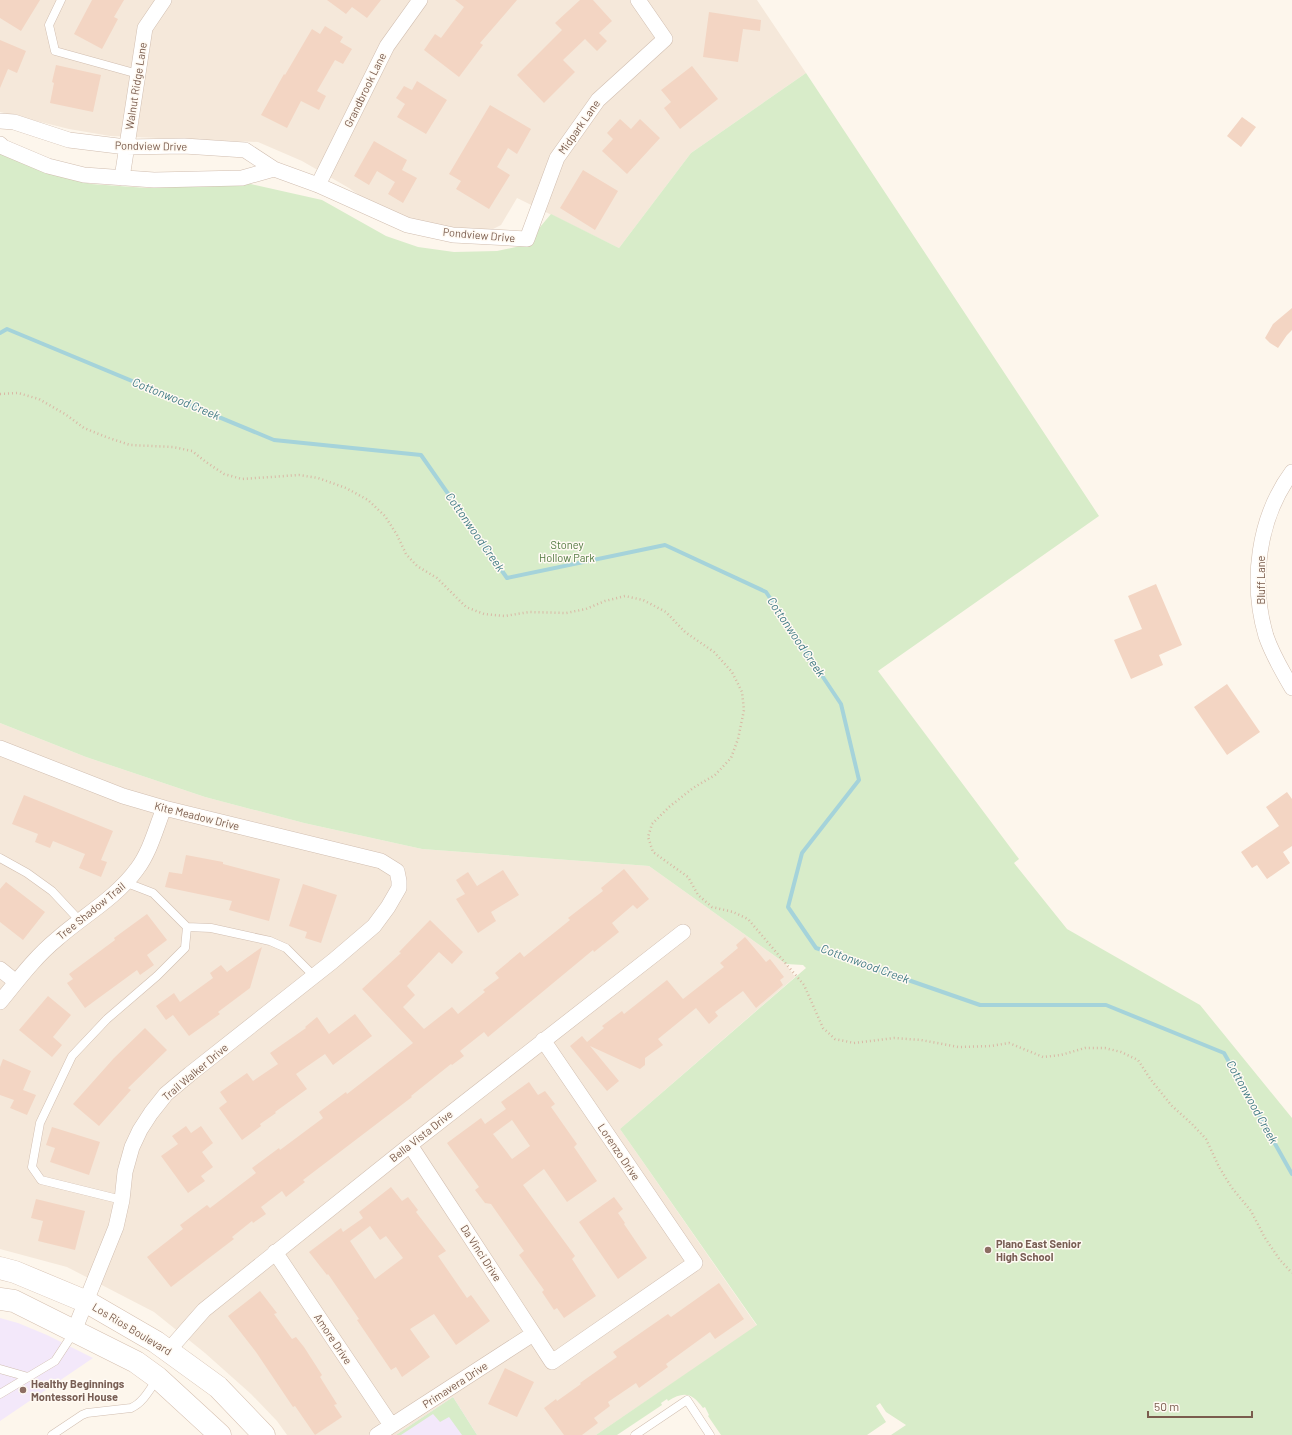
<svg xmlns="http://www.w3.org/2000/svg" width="1292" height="1435" font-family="Barlow,sans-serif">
  <rect width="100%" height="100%" fill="#fdf6ec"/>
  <path fill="#f5e8da" d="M0 0H757L806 73 691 153 619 248 517 198 501 225 483 234 390 217 349 188 302 161 258 142 110 136 69 129 0 112Z
    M0 723 86 757 205 797 304 823 422 849 649 866 786 964 795 977 620 1129 757 1326 596 1435H477L453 1397 396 1435H287L277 1421 251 1394 205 1353 154 1312 67 1267 0 1249Z"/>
  <path fill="#f3e8fa" d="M0 1318 18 1323 47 1335 93 1358 0 1421Z
    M453 1397 477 1435H396Z"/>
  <path fill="#d8ecc9" d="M806 73 1099 516 878 671 1019 859 1014 863 1067 929 1200 1005 1292 1118V1435H891L906 1425 886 1412 880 1403 876 1406 886 1422 867 1435H721L708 1416 709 1415 705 1407 703 1408C692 1393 684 1391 668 1401L667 1399 661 1403 662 1405 617 1435H596L757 1325 620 1129 806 968 803 965 786 964 649 866 422 849 304 823 205 797 86 757 0 723V151L41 170 91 184 147 188 242 182 322 200 386 236 418 247 454 252 497 251 525 245 551 214 619 248 691 153Z
    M453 1397 477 1435H462L449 1417 440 1422 433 1414 401 1435H396Z"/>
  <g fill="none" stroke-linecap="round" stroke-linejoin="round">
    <path stroke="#a5d3da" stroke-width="4" d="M0 333 7 329 274 440 421 455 507 578 665 545 766 592 841 704 859 780 802 853 788 907 816 948 980 1005H1106L1224 1053 1292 1174"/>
  </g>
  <path fill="#f3d5c3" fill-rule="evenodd" d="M0 0H40L21 31 0 18Z
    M92 0H124L114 17 118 19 102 49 74 34Z
    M327 0H381L367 18 352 7 346 14Z
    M455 0H517L480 43 483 45 459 77 424 50 435 34 441 38 464 7Z
    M580 0H593L612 21 599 33 607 41 597 51 585 39 563 60 575 72 544 103 517 75 562 30 555 23Z
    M709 12 761 20 760 31 743 29 738 62 703 57Z
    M325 26 343 37 340 42 352 49 343 64 335 60 317 91 326 96 319 110 301 101 287 128 261 115 284 74 285 75 312 29 320 34Z
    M0 40 26 51 17 73 8 69 0 88Z
    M56 65 101 75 93 112 50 103 54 83 52 82Z
    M692 66 718 99 680 129 664 108 671 102 661 90Z
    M417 81 447 100 426 134 397 117 405 104 396 98 404 86 412 90Z
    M490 105 531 129 517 154 508 148 497 167 510 175 489 209 456 189 461 181 449 174Z
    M1242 117 1256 127 1241 147 1227 136Z
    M620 119 631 129 640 119 660 138 627 174 602 151 613 139 607 133Z
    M374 141 407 160 402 170 417 178 403 203 388 194 395 182 377 171 369 185 354 176Z
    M583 170 618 191 595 230 560 208Z
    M1292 308V330L1287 335 1278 348 1270 343 1265 338 1273 324Z
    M1156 584 1182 645 1159 655 1163 665 1131 679 1114 640 1142 629 1128 596Z
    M1227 684 1260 732 1227 755 1194 707Z
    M1287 792 1292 799V846L1283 852 1290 863 1267 879 1257 865 1252 868 1241 852 1279 826 1266 807Z
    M24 795 113 831 101 860 107 862 101 877 79 868 85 854 53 841 50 848 35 842 38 834 12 824Z
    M186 855 223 862V864L280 879 269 921 229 910 232 901 165 887 169 872 182 874Z
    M624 869 649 899 637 909 633 905 612 923 619 932 594 952 593 950 488 1037 484 1032 460 1051 464 1056 452 1065 451 1064 411 1096 412 1097 303 1180 305 1182 286 1197 282 1191 261 1207 266 1214 253 1223 252 1221 232 1237 234 1239 171 1287 147 1257 183 1229 180 1225 207 1205 210 1208 256 1173 252 1168 279 1148 280 1150 323 1118 319 1112 346 1092 347 1094 413 1043 362 989 401 953 399 952 430 920 463 952 452 964 439 952 407 986 415 995 403 1007 424 1029 452 1007 458 1014 485 992 483 990 499 978 495 973 520 952 524 957 570 920 568 918 603 891 601 888Z
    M503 870 519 895 491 912 496 921 478 933 456 899 465 894 456 880 468 872 477 886Z
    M6 882 45 912 23 940 0 922V889Z
    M303 884 337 895 321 943 305 938 307 932 289 926Z
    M147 914 167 940 147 955 154 965 140 975 137 970 85 1008 67 983 73 979 69 974 115 940 114 938Z
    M745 937 766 962 770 959 784 977 780 980 783 985 756 1008 743 991 715 1012 718 1016 709 1024 696 1008 658 1039 663 1045 645 1058V1065L640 1069 590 1046 619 1081 607 1091 570 1046 582 1036 587 1042 604 1028 602 1026 622 1011 624 1014 667 980 683 999 724 967 720 963 738 948 736 945Z
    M262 947 250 988 218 1012 220 1014 189 1036 173 1015 166 1020 156 1006 174 993 180 1002 213 978 210 973 221 965 227 972Z
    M48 996 71 1015 53 1037 62 1045 52 1057 19 1030Z
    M355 1014 372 1036 333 1065 325 1054 296 1074 307 1089 275 1112 276 1113 260 1124 261 1126 242 1140 219 1108 227 1102 220 1092 247 1073 253 1081 278 1064 270 1053 306 1028 305 1027 317 1017 329 1034Z
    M145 1028 167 1050 128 1088 131 1090 99 1126 73 1104 114 1058Z
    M3 1059 31 1071 23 1090 36 1095 27 1115 10 1108 14 1100 0 1095V1067Z
    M529 1082 538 1095 545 1091 555 1104 551 1107 577 1144 574 1147 597 1181 567 1202 544 1169 523 1185 575 1256 572 1259 596 1296 564 1318 557 1308 554 1310 542 1292 544 1290 519 1255 524 1251 491 1204 485 1203 475 1190 479 1187 447 1143 481 1118 485 1124 506 1109 501 1102ZM512 1120 530 1146 512 1159 493 1134Z
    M186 1126 191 1133 201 1126 213 1143 202 1152 213 1167 201 1176 205 1181 188 1193 161 1156 178 1144 172 1136Z
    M52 1127 100 1142 89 1175 50 1162 55 1148 46 1145Z
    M391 1187 402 1201 408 1197 418 1210 416 1212 446 1251 438 1256 467 1298 471 1295 490 1321 456 1345 434 1314 429 1317 410 1329 430 1357 402 1377 396 1367 391 1370 357 1320 359 1319 328 1274 327 1275 309 1252 341 1228 343 1232 363 1218 359 1212ZM370 1226 380 1240 386 1236 403 1258 375 1279 350 1241Z
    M614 1197 623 1209 618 1213 625 1223 624 1224 647 1258 618 1279 579 1222Z
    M36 1199 85 1211 75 1250 38 1241 43 1221 31 1218Z
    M719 1283 744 1319 715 1339 710 1332 666 1364 668 1367 639 1388 636 1383 608 1402 610 1406 594 1418 598 1423 582 1435H564L544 1408 556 1399 557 1401 581 1384 580 1383 617 1357 613 1352 668 1314 671 1317Z
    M260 1291 277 1313 274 1314 292 1339 296 1337 304 1347 322 1375 320 1377 337 1404 334 1405 342 1417 315 1435 295 1406 293 1407 256 1352 228 1316Z
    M505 1368 534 1382 517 1417 488 1404Z"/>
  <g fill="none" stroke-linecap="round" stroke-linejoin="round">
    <g stroke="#d1beb0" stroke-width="9">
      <path id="lane" d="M61 0 49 25 55 51 138 74
        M0 858 27 873 52 891 80 921
        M187 927 211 928 270 941 286 948 314 976
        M122 1200 41 1180 32 1167 40 1123 72 1056 107 1019 157 976 185 948 187 927 153 893 127 883
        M0 1369 28 1377
        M0 1394 55 1361 74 1332
        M52 1435 82 1415 87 1413 131 1408C143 1403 150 1389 157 1379
        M635 1435 687 1400 710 1435"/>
    </g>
    <g stroke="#d1beb0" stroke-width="16">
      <path id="street" d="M0 121 14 122 69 140 126 147 184 146 245 150 274 169 318 185 407 225 453 235 527 239 557 158 598 100 665 39 638 0
        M0 144 3 147 48 166 84 175 154 180 242 178 274 169
        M122 178 145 28 164 0
        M318 185 387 46 420 0
        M1292 472C1258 518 1250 582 1266 636 1272 654 1282 671 1292 688
        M0 748 123 796 164 808 381 861 397 871 399 881V888L388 907 374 926 333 961 190 1074 166 1094 151 1113 140 1130 132 1147 125 1172 122 1200 116 1227 74 1331
        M0 969 16 982
        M0 1002C18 980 35 957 57 939 83 916 116 898 137 869 150 852 156 828 164 808
        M410 1145 552 1362 695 1263 543 1040
        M275 1252 391 1425
        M168 1351 204 1310 410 1145 683 932
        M377 1435 533 1334"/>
    </g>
    <g stroke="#d6c0b0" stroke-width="23">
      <path id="secondary" d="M0 1268 15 1272 87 1302 156 1342 218 1387 264 1435
        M0 1299 14 1301 136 1362 158 1378 220 1435"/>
    </g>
    <path stroke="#d9b8a5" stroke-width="2.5" stroke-dasharray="1 3" stroke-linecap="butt" d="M0 394 18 393 39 399 65 414 84 428 106 437 130 445 173 447 192 451 206 462 224 474 242 479 299 475 318 478 346 488 368 500 385 516 397 535 406 554 417 566 437 578 466 607 484 614 505 616 529 612 566 613 586 609 605 601 625 596 643 600 666 612 685 632 714 652 732 672 742 692 744 710 738 739 731 758 715 775 693 788 669 807 652 824 648 837 653 852 688 877 698 895 712 907 733 912 748 919 804 985 823 1028 835 1039 854 1043 894 1038 921 1040 958 1047 991 1046 1009 1043 1043 1057 1061 1055 1085 1048H1105L1121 1052 1138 1060 1151 1080 1172 1106 1192 1124 1206 1139 1219 1167 1232 1188 1251 1211 1265 1238 1280 1260 1292 1273"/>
    <use href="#lane" stroke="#fff" stroke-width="8"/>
    <use href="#street" stroke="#fff" stroke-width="15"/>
    <use href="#secondary" stroke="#fff" stroke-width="22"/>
  </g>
  <g fill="#8d6e63" stroke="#fffaf3" stroke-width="1.5">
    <circle cx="988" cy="1250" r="4"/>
    <circle cx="23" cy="1390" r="4"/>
  </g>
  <g text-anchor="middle" stroke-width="3" stroke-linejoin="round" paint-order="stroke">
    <g font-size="11" fill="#7a5c4d" stroke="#fffaf3">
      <text transform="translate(136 86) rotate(-81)" y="4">Walnut Ridge Lane</text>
      <text transform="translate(365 90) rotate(-64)" y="4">Grandbrook Lane</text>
      <text transform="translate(579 127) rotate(-55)" y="4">Midpark Lane</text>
      <text transform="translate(151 146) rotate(1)" y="4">Pondview Drive</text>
      <text transform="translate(479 235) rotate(5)" y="4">Pondview Drive</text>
      <text transform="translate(1261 580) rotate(-90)" y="4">Bluff Lane</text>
      <text transform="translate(197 816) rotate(14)" y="4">Kite Meadow Drive</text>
      <text transform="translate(91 911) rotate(-39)" y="4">Tree Shadow Trail</text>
      <text transform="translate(195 1072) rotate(-40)" y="4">Trail Walker Drive</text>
      <text transform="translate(421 1136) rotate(-38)" y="4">Bella Vista Drive</text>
      <text transform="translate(619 1152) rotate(56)" y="4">Lorenzo Drive</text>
      <text transform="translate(481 1253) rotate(57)" y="4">Da Vinci Drive</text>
      <text transform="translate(132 1329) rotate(31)" y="4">Los Rios Boulevard</text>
      <text transform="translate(333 1339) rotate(56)" y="4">Amore Drive</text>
      <text transform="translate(455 1385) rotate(-33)" y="4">Primavera Drive</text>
    </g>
    <g font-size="11" fill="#537a41" stroke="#fffaf3">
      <text x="567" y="549">Stoney<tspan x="567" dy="13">Hollow Park</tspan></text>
    </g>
    <g font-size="11" font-weight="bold" fill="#785e54" stroke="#fffaf3" text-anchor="start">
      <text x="996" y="1248">Plano East Senior<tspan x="996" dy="13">High School</tspan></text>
      <text x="31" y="1388">Healthy Beginnings<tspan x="31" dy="13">Montessori House</tspan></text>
    </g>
    <g font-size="12" font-style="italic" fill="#437c86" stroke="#fffaf3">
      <text transform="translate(176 399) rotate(22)" y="4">Cottonwood Creek</text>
      <text transform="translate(475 532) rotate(55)" y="4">Cottonwood Creek</text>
      <text transform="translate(796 637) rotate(56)" y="4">Cottonwood Creek</text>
      <text transform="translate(865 964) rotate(20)" y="4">Cottonwood Creek</text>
      <text transform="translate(1252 1102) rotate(61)" y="4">Cottonwood Creek</text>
    </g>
  </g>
  <path d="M1148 1411v6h104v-6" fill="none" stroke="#7a5c4d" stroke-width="2"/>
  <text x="1154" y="1411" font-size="12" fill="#7a5c4d" stroke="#fffaf3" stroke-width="3" paint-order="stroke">50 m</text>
</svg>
